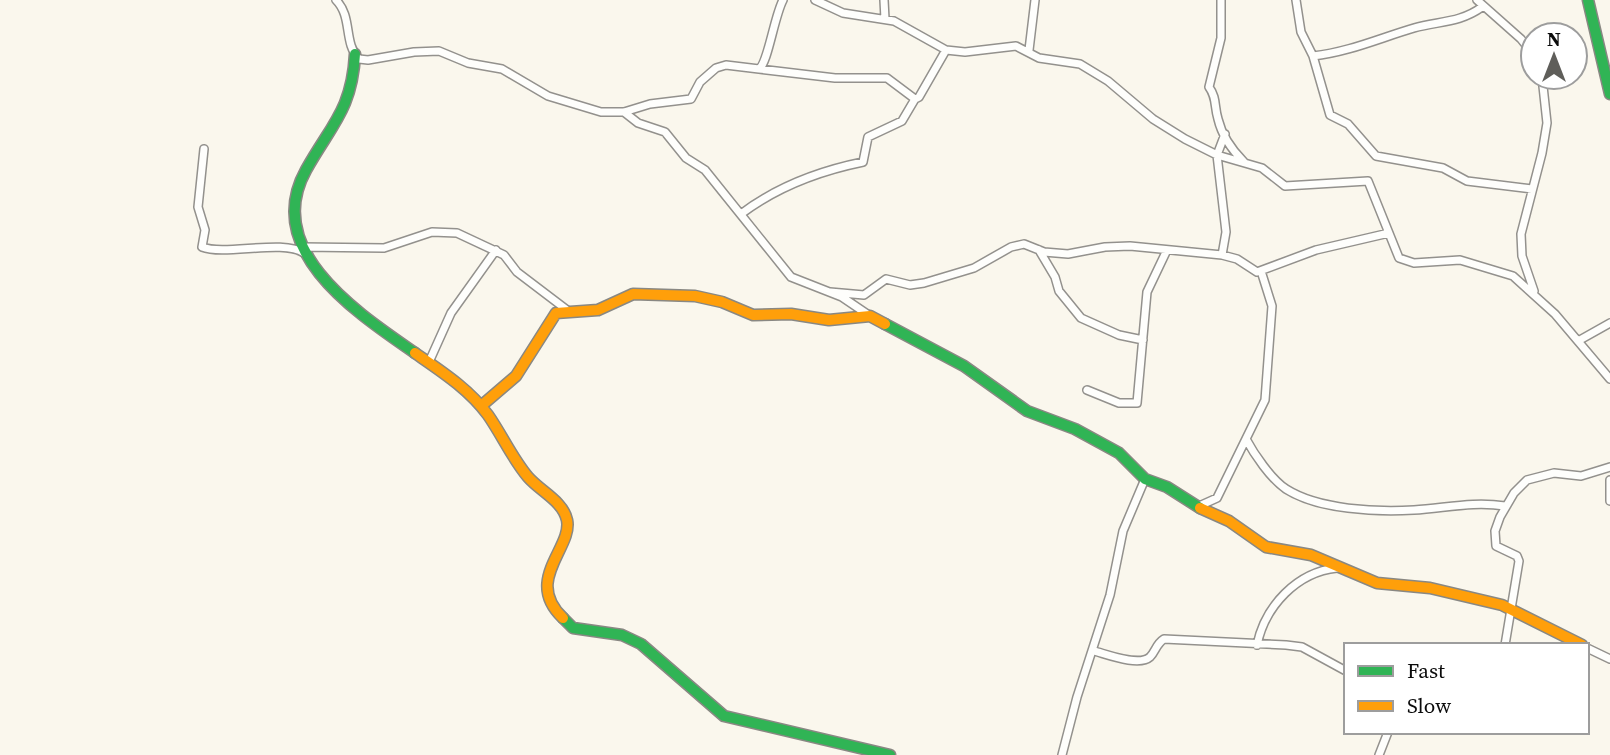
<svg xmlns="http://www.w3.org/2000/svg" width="1610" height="755" font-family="'Source Serif 4',serif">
  <rect width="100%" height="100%" fill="#faf7ed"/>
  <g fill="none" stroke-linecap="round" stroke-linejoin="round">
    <g stroke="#93918d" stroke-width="10">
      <path id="street" d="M336 0C353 17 343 43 359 59L368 60 414 52 439 51 468 63 502 69 548 96 601 112H624L650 104 691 99 700 82 716 68 726 65 759 69C768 63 774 17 783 0
        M815 0 843 13 894 21 946 50 965 52 1016 46 1039 58 1080 64 1108 81 1153 119 1185 139 1217 155 1262 168 1285 186 1368 181 1399 258 1414 263 1460 260 1513 276 1555 314 1610 379
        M884 0 885 19
        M1221 0V38L1209 87C1217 98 1214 106 1218 119 1222 136 1232 150 1244 162
        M1296 0 1301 32 1313 56 1330 115 1348 124 1376 156 1443 168 1467 181 1532 189
        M1477 0 1521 39 1533 54
        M1029 50 1035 0
        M1313 56C1349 52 1380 38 1414 28 1439 21 1460 23 1482 7
        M759 69 835 78H887L915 99 919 97 946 50
        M624 112 638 123 665 132 686 158 705 170 791 277 842 297 870 316
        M204 149 198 207 205 230 202 247C225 256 283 239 304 253
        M741 214C778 186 819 171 863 162L868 137 902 121 915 99
        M302 247 384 248 432 232 457 233 504 255 517 272 567 310
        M1039 250 1055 277 1059 291 1081 318 1119 335 1143 340
        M1222 255 1226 232 1217 155 1225 134
        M1534 291 1522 256 1521 234 1542 153 1547 123 1542 77
        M830 292 864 295 886 279 910 285 924 283 974 268 1011 247 1024 244 1044 252 1068 254 1105 247 1130 246 1222 255 1237 259 1257 272 1316 250 1389 233
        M1578 341 1610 323
        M429 362 451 313 496 250
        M1087 390 1119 403H1137L1147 292 1167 250
        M1246 439C1254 454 1271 479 1286 489 1319 510 1376 512 1414 510 1446 508 1473 501 1505 506
        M1610 480V501
        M1197 507 1217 498 1265 400 1272 306 1261 271
        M1257 645C1265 606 1297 572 1337 568
        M1505 645 1519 561 1517 556 1496 546 1495 531 1500 517 1514 493 1527 480 1554 473 1581 476 1610 467
        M1587 648 1610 659
        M1094 651C1106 654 1139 667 1150 657 1156 651 1156 644 1164 639L1286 645 1302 647 1346 671
        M1062 755 1077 697 1110 595 1123 531 1145 479
        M1379 755 1388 732"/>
    </g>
    <g stroke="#898883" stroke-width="13">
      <path id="fast" d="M1588 0 1610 94
        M355 54C352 110 331 125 306 170 261 251 359 314 415 353
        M885 324 964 366 1027 411 1075 429 1119 453 1145 479 1167 487 1200 508
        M563 618 573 628 622 635 641 644 724 716 890 755"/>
    </g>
    <g stroke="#898883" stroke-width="13">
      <path id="slow" d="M415 353C441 371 469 389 488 415 502 435 512 458 528 477 540 491 563 501 567 520 573 548 523 580 563 618
        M481 406 516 376 556 313 598 310 633 294 695 296 722 302 753 315 791 314 829 320 870 316 885 324
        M1200 508 1229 521 1266 547 1311 555 1377 583 1430 588 1502 605 1582 645"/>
    </g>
    <use href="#street" stroke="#fefefc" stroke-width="7"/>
    <use href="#fast" stroke="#30b455" stroke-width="10"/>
    <use href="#slow" stroke="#ff9f0a" stroke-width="10"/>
  </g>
  <rect x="1344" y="643" width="245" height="91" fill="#ffffff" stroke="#9d9d9d" stroke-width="2"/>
  <rect x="1358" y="666" width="35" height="10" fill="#30b455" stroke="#9d9d9d" stroke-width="2"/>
  <text x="1407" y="678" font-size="21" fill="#0b0b0b">Fast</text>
  <rect x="1358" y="701" width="35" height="10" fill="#ff9f0a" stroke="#9d9d9d" stroke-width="2"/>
  <text x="1407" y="713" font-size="21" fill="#0b0b0b">Slow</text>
  <g transform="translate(1554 56)"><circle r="33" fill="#ffffff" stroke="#9d9d9d" stroke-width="2"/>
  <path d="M0-5L12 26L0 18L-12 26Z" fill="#5f5e5a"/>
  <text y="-10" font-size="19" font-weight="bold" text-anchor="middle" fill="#0b0b0b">N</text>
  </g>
</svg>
